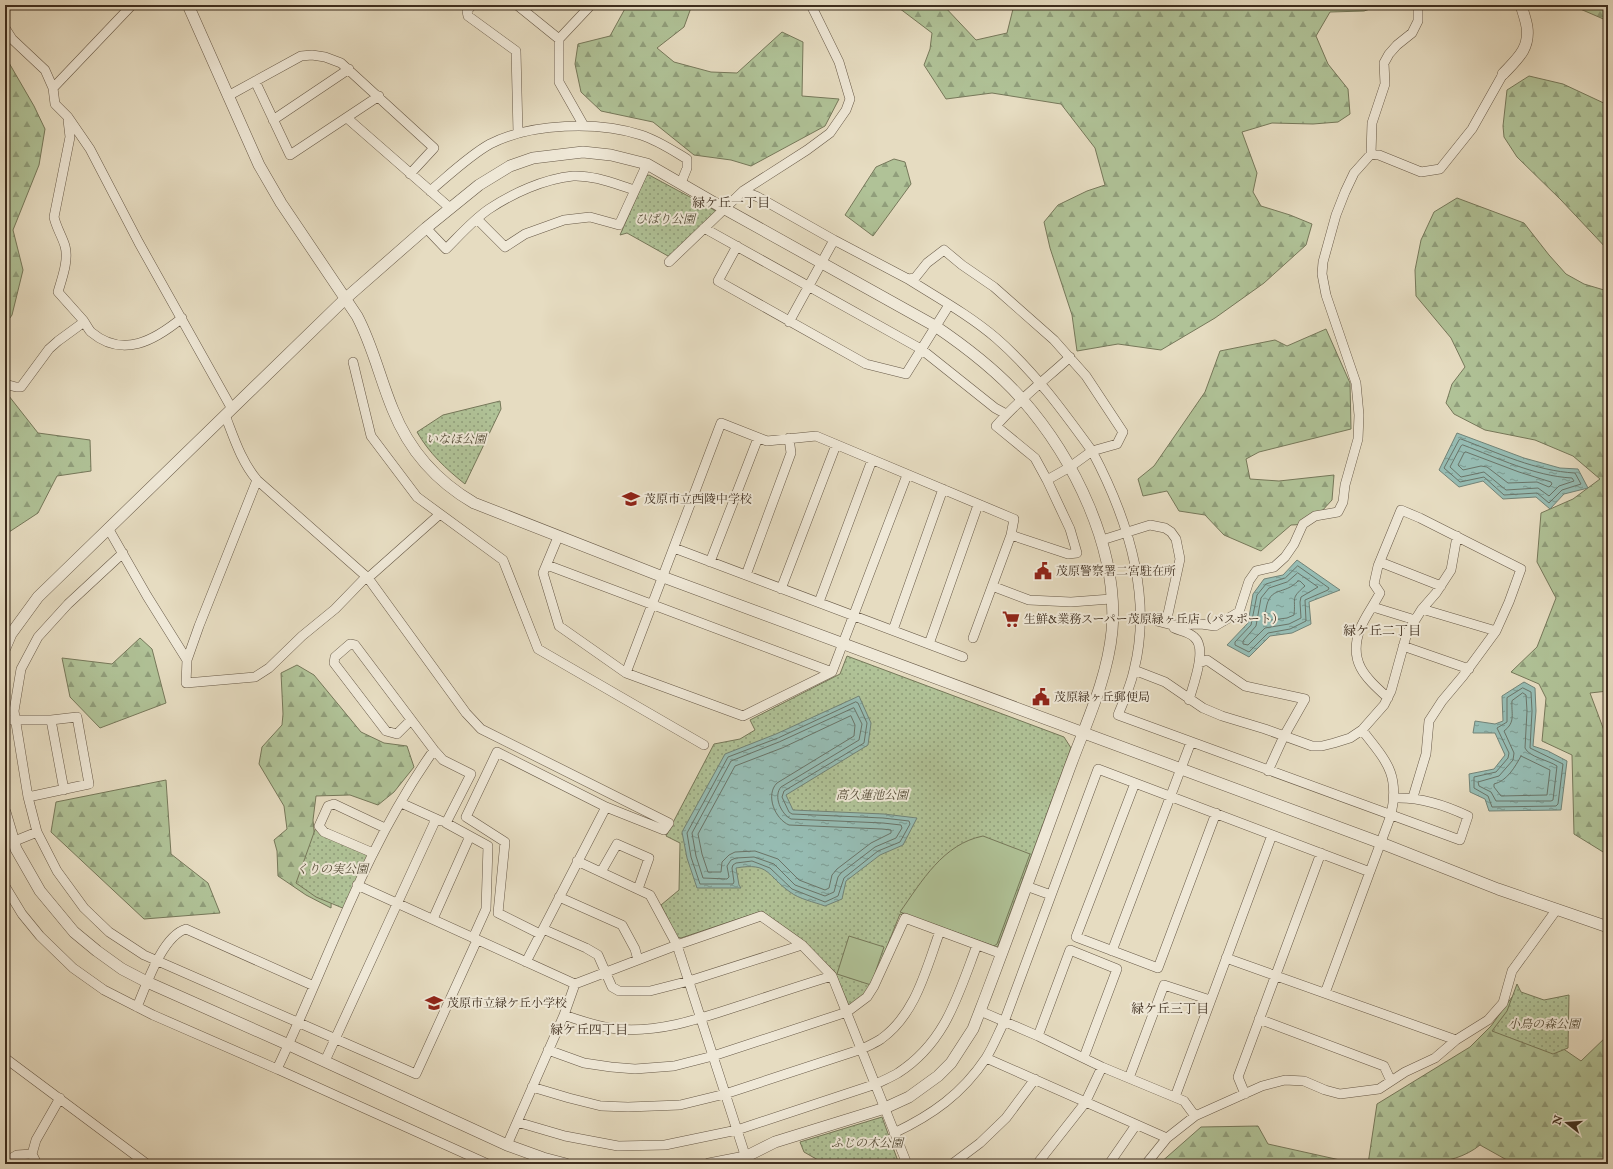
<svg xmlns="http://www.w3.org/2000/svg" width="1613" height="1169" font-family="'IM FELL English','Noto Serif JP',serif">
  <defs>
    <pattern id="forest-firs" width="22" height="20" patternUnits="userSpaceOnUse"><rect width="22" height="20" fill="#b0c297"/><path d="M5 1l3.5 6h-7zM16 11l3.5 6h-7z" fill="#909e7b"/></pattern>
    <pattern id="park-dots" width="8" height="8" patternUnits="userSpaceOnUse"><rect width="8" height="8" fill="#b0c297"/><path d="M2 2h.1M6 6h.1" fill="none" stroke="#909e7b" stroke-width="1.8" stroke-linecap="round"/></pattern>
    <pattern id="water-ripples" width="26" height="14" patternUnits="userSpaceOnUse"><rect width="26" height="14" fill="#96bcb3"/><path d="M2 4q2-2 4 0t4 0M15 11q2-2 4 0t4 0" fill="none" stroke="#7c9991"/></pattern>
  </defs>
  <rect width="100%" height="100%" fill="#e6dcc1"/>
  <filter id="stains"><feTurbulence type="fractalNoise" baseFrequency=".005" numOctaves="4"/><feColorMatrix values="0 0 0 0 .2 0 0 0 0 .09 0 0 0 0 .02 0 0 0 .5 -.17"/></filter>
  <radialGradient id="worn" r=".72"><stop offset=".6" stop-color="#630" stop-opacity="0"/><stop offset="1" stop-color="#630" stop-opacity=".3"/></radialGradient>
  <path fill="url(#forest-firs)" stroke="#76785a" d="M627 5H692L684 27 657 48 674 62 711 72 737 73 782 32 803 42 802 96 839 99 825 126 751 166 731 160 694 155 653 122 601 111 581 92 575 64 578 44 610 36Z
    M895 5H943L976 40 1007 33 1014 5H1382L1364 11 1330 12 1316 36 1328 64 1348 89 1350 114 1338 122 1313 124 1272 123 1242 132 1257 173 1253 192 1261 206 1290 215 1312 224 1306 245 1264 283 1215 318 1161 350 1118 344 1077 351 1072 315 1050 248 1044 222 1058 205 1087 191 1105 185 1095 148 1061 104 992 93 946 99 924 65 930 49 932 33Z
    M1571 5H1608V21Z
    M5 56 34 106 45 129 39 165 13 230 23 270 12 315 5 325Z
    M1529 76 1563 84 1608 105V250L1561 200 1517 157 1504 137 1503 126 1507 90Z
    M894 159 905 162 911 184 873 236 845 215 876 167Z
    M1457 198 1524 223 1549 255 1566 274 1584 284 1604 290 1608 282V691L1590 693 1608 741V855L1574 834 1572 755 1542 741 1546 698 1539 684 1511 672 1537 647 1556 598 1537 562 1541 513 1573 499 1600 479 1573 456 1535 440 1485 430 1454 414 1446 403 1452 384 1465 367 1451 338 1416 296 1415 270 1421 240 1434 212Z
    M1326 329 1350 383 1351 429 1259 452 1246 459 1250 479 1279 481 1334 475 1332 500 1310 524 1291 525 1261 551 1224 535 1205 515 1179 511 1167 491 1143 496 1138 479 1154 466 1205 392 1220 351 1275 340 1287 346Z
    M5 391 38 433 90 440 91 471 57 476 38 513 6 534 5 542Z
    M140 638 152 649 166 703 100 728 70 697 62 658 112 664Z
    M297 665 314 675 361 732 384 743 407 746 414 767 394 792 378 805 350 795 316 796 313 820 316 851 332 877 331 908 306 895 278 876 277 851 274 840 287 829 284 806 259 764 262 747 282 725 283 714 281 673Z
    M166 780 171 854 208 883 220 913 144 919 51 832 56 802Z
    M1512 997 1551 1008 1562 1048 1581 1061 1608 1035V1164H1514L1480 1145C1451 1169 1404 1164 1368 1164L1377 1104 1470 1047 1491 1026Z
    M1258 1126 1268 1144 1358 1164H1159L1201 1127Z"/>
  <path fill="url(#park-dots)" stroke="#76785a" d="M649 175 716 211 670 256H668L627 233 620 235 646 176Z
    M500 401 501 409 465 484C446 469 429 453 417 432L443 415Z
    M847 656 1064 737 1071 748 998 946 995 948 900 914 871 986 856 1003 849 1006 835 972 803 940 762 911 681 938 677 937 661 905 679 890 680 843 666 836 714 744 740 739 755 730 750 720 840 674Z
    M316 827 368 856 345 909 316 897 296 883Z
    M1517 984 1521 992 1544 1000 1569 995 1568 1048 1553 1054 1492 1031 1507 1011Z
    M882 1117 899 1164H825L804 1152 800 1142Z"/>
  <path fill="#b0c297" stroke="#76785a" d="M983 836 1030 854 997 944 994 946 900 912C922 881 943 844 983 836Z
    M849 936 884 947 871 985 837 974Z"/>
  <path fill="url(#water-ripples)" stroke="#728377" d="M1457 433 1524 458 1560 468 1578 469 1588 488 1564 494 1550 509 1536 497 1503 499 1483 481 1459 487 1439 470Z
    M1297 560 1340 590 1309 602 1311 624 1292 633 1270 636 1249 657 1227 645 1248 623 1253 594 1264 579 1283 575Z
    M1524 682 1535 688 1536 711 1533 746 1548 751 1567 761 1561 810 1489 811 1485 799 1470 792 1469 774 1494 769 1505 755 1495 733H1473L1475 721 1495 724 1503 721 1502 696Z
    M859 696 871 723 868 745 786 795 793 810 884 814 917 818 903 845 880 855 846 881 842 899 825 906C814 902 799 899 790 892 767 876 770 862 736 868L739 885 741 888H697L687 858 682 832 725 754 776 734Z"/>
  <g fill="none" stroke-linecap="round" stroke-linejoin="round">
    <path stroke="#6a7468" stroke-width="1" d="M1461 439C1498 453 1536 471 1575 473L1581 484 1562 490 1549 503 1537 493 1504 495 1484 477 1460 482 1444 468 1459 440Z
      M1463 445C1498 458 1534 476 1572 478L1574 481 1559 486 1549 496 1538 488 1506 490 1484 472 1461 477 1450 467 1461 446Z
      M1466 452 1519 472 1551 482 1552 484 1549 487 1537 482 1508 483 1487 467 1481 466 1463 470 1458 465 1464 453Z
      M1298 566 1329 588 1328 590 1305 600 1306 621 1290 629 1268 633 1249 652 1235 645V642L1251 625 1257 595 1266 584 1285 578Z
      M1298 573 1318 587 1301 597 1300 602 1301 618 1289 624 1265 628 1248 645 1243 644V641L1256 626 1261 598 1269 588 1287 582Z
      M1298 581H1300L1305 586C1290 599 1296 597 1294 615L1287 618 1264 621C1264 617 1265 613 1266 609 1270 585 1284 596 1298 581Z
      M1523 688 1531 692 1532 711 1530 748 1563 764 1558 804 1556 806 1492 807 1488 796 1474 788V777L1496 772 1508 758 1509 753 1497 728 1507 722V698Z
      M1523 693 1526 695 1527 711 1525 748C1529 757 1548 760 1557 766L1553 800 1551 801H1496L1491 792 1479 786 1478 782 1499 776 1513 760 1514 753 1504 731C1516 722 1511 714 1512 701Z
      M856 702 858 703 867 723 864 743 784 791 782 797 789 812 792 814 883 818 909 821 910 824 900 842 878 851 844 878 838 896 825 902 792 889 770 868 752 861 736 863 733 865 732 868 734 882 733 884H700L691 857 687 833 728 757 778 738Z
      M854 708 862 724 859 740 781 787C773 796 781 814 791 819L883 823 901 825 902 828 896 838 875 847 841 873 838 877 834 892 825 896 795 885 774 864 754 857 736 858 731 860 727 866 729 877 727 879 703 878 696 856 692 833 731 761 779 742Z
      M851 716 855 725 854 736 777 783C765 795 775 819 789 825L882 829 891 830V833L871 843 837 869 832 875 829 888 825 890 799 880 778 859 755 851 735 852 729 855 722 862 721 872H708L702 854 698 834 735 766 782 748Z
      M1521 756 1550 770 1547 795 1501 796 1494 787V784C1507 781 1515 767 1521 756Z"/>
    <g stroke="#675947" stroke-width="10">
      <path id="minor" d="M472 5 467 11 468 16 516 51 518 133
        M517 5 559 39V82L584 126
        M5 28 12 39 45 70 53 88 55 104 68 117 90 149 139 243 232 409
        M559 39 591 5
        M255 81 290 155 379 96
        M53 88 132 5
        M228 96 301 56 312 55 325 57 341 63 434 148 410 174
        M347 118 450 208
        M68 120 70 137 54 217C56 227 62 236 65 246 69 260 62 278 58 292 66 301 75 311 83 320 86 324 88 329 91 332 123 359 155 340 182 318
        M273 120 349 69
        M1371 154 1379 155 1421 172 1440 169 1472 129 1503 74
        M430 191C448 176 470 155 490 144 531 123 598 121 641 135 657 140 672 150 687 159V168L681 183
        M743 191 758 197 834 240 908 279 915 278 927 263 944 250 962 265 994 287 1054 340 1086 376 1123 432 1117 444 1092 451C1127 517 1153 595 1134 670 1131 685 1124 700 1118 715L1460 840 1468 816C1445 805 1421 797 1395 798
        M477 219 505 247 525 234 564 220 590 217 619 225 647 164
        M426 228 446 249C460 235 473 220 489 209 513 193 544 179 573 176 594 175 615 184 635 190
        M704 228 921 349 995 408 1006 414
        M737 246 718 281 866 364 906 374 949 305
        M669 262 743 191 807 150 830 133 846 110 850 99 839 62 811 5
        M908 279C938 298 969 315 996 338 1034 371 1063 411 1092 451L1070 467 1047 480
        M789 322 834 240
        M353 362 371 436 417 497 503 560 538 649 704 745
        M5 384 16 387H21L49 349 58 341 84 322
        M225 415C234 438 241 461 257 480L368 578 466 713 481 729 669 823 664 830 606 807 526 962
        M257 480 199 626 187 660 186 683 255 677 269 668 302 636 335 609 367 576
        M108 528 147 596 187 660
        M1011 535 1068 554 1077 553 1070 529 1047 480 1035 458 996 426C1018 400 1045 380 1070 357
        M558 537 543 573 559 626 626 673 743 716 832 672 907 475
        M1102 540 1150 525 1165 528 1171 532 1176 539 1180 559 1166 623
        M674 548 963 657
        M123 553 68 604 38 637 21 669 14 711 28 797 37 832 57 871 84 908 109 932 144 955 416 1074 477 940
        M710 562 758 438
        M1380 562 1441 586
        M547 565 832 672
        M746 575 791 453 789 438
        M368 578 440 514
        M992 586 1029 600 1071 602 1111 599
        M781 589 836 445
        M819 602 872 460
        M1373 607 1415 620
        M1422 609 1436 593 1451 570 1457 536
        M1141 617 1172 625 1201 624 1215 626 1239 612 1249 581 1256 571 1274 567 1285 557 1294 544 1303 524 1315 516 1338 512 1343 502 1345 485 1358 439 1359 415 1356 383 1326 295 1322 274 1323 262 1336 215 1345 192 1354 173 1371 154 1372 123 1385 84 1384 63 1389 54 1397 45 1412 33 1418 21V5
        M1172 625 1174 628C1180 631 1189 632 1194 637 1208 648 1193 685 1189 700
        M893 630 943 489
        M929 644 978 505
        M1403 646 1469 669
        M1199 663 1207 660 1245 686 1305 699 1284 736 1268 771
        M1134 670 1165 682 1203 708 1222 716 1265 729 1312 746H1322L1334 743 1350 738 1362 730 1384 705 1391 691 1407 633 1422 609 1496 631 1509 602 1521 569 1420 518 1401 510 1378 566 1374 584 1380 593C1375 603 1364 618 1360 629 1348 662 1365 677 1388 698
        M626 673 721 423 767 441 816 436 1014 519 1011 535 973 638
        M5 720H51L77 717 89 784 28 797
        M51 720 64 790
        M411 720 397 734 386 731 334 663 335 657 350 644 355 645 434 750 443 760 471 774 446 823 488 846 486 909 473 938
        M1135 783 1076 937 1158 968 1216 813
        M1413 797 1426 754 1429 721 1442 701 1463 676 1496 631
        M401 803 441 821
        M5 845 37 832
        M373 853 324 832 319 826 328 806 334 804 385 828
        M577 861 650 895 677 945 748 1164
        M601 872 617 844 649 858 638 889
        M357 885 575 984 677 945 761 916 802 945 832 976 907 1164
        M5 886 22 914 40 936 73 968 104 990 153 1015 277 1069C328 962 364 848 434 750
        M1026 886 1051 895
        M559 897 622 925 635 949 638 960
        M433 919 470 836
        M543 929 586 948 598 955 612 987 619 991H650L689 981 802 945
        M540 934 498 913 505 842 466 817 497 752 606 807
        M1112 951 1191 742
        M1226 958 1456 1040
        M1325 993 1391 815C1400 773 1386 761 1362 730
        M137 1007C146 986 162 936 186 929L314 986
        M980 1011 1038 1036 1102 1067 1184 1101 1195 1116
        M564 1015C581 1021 599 1027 617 1029 660 1033 702 1018 742 1005 772 995 802 985 832 976
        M1259 1019 1384 1066 1391 1081
        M1038 1036 1070 950 1117 969 1084 1057
        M548 1050 584 1063 611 1067 635 1069 674 1066 713 1056 847 1012 867 997 874 986 905 918 1002 954
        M5 1058 147 1164
        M986 1058 1167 1138
        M325 1061 436 819
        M277 1069 488 1164
        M1129 1078 1164 985 1210 1000
        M532 1087 569 1098 601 1106 628 1107 680 1105 725 1094 862 1049C868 1046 875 1043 881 1039 916 1014 926 969 940 931
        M1245 1094 1238 1077 1321 853
        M1175 1097 1272 835
        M517 1122 565 1136 618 1146 665 1145 737 1130 876 1084C884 1080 891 1077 898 1073 946 1042 958 995 977 945
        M894 1133C932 1115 962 1094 986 1058 993 1047 998 1034 1004 1022L1098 769 1370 872
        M507 1145 564 1015 575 984
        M5 1162 17 1155 32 1154
        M37 1164 32 1154 36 1140 60 1098
        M952 1164 980 1143 1006 1118 1035 1079
        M1037 1164 1085 1103 1102 1067
        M1109 1164 1136 1125
        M1146 1164 1167 1138 1195 1116 1262 1086 1285 1080 1304 1081 1325 1090 1340 1094 1379 1089 1405 1072 1435 1058 1456 1040 1488 1020 1503 1003 1512 971 1557 909"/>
    </g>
    <g stroke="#675947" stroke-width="12">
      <path id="tertiary" d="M188 5 259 165 281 203 357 316C373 346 380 379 393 410 409 450 436 481 474 503L663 577 1381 843 1498 889 1608 927
        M1503 74C1517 59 1530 49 1527 27 1526 20 1523 12 1521 5
        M5 648 11 634 38 597 345 299 426 228 479 185 510 166 533 158 583 152 611 155 647 164 725 209 935 326C966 347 996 370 1021 398 1074 458 1119 549 1112 631 1107 682 1084 727 1067 775 1038 854 1010 933 980 1011L973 1029 951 1063 938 1076 909 1097 885 1108 775 1142 745 1157 709 1164
        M5 812 16 849 40 891 74 932 97 951 122 969 147 982 289 1045 507 1145 543 1158 566 1164"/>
    </g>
    <use href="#minor" stroke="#efe8d7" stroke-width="9"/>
    <use href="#tertiary" stroke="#efe8d7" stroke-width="11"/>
  </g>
  <defs>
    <g id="school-bare" transform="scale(1.38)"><path d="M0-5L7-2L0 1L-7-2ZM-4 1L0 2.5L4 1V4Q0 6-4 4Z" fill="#8f2418" stroke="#efe8d7" stroke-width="2.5" paint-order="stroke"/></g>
    <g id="civic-bare" transform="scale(1.38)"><path d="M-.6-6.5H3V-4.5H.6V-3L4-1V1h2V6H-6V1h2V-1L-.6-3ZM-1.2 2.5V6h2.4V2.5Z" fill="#8f2418" stroke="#efe8d7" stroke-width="2.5" paint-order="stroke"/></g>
    <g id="supermarket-bare" transform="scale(1.38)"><path d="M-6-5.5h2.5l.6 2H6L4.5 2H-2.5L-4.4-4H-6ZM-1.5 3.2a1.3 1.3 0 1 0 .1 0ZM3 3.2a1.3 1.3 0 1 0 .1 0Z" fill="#8f2418" stroke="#efe8d7" stroke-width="2.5" paint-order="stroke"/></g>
  </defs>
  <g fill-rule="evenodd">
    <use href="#school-bare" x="631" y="499"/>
    <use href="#civic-bare" x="1043" y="571"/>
    <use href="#supermarket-bare" x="1011" y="619"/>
    <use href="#civic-bare" x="1041" y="697"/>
    <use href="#school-bare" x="434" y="1003"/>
  </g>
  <g text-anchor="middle" stroke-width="4" stroke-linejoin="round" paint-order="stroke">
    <g font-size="12" font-style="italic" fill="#544b36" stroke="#efe8d7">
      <text x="665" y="223">ひばり公園</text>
      <text x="456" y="443">いなほ公園</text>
      <text x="872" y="799">高久蓮池公園</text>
      <text x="332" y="873">くりの実公園</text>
      <text x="1544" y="1028">小鳥の森公園</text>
      <text x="867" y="1147">ふじの木公園</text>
    </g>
    <g font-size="12" fill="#3d2d1e" stroke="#efe8d7" text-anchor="start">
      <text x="644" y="503">茂原市立西陵中学校</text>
      <text x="1056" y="575">茂原警察署二宮駐在所</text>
      <text x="1024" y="623">生鮮&amp;業務スーパー茂原緑ヶ丘店（パスポート）</text>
      <text x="1054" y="701">茂原緑ヶ丘郵便局</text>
      <text x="447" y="1007">茂原市立緑ケ丘小学校</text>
    </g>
    <g font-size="13" fill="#3d2d1e" stroke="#efe8d7">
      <text x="731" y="207">緑ケ丘一丁目</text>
      <text x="1382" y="635">緑ケ丘二丁目</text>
      <text x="1170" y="1013">緑ケ丘三丁目</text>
      <text x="589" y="1034">緑ケ丘四丁目</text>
    </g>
  </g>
  <rect width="1613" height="1169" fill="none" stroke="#e6dcc1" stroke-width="20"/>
  <rect x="6" y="6" width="1601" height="1157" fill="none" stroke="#3d2d1e" stroke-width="2"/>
  <rect x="10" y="10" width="1593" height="1149" fill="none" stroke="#3d2d1e"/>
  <g transform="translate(1567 1123) rotate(287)" stroke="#efe8d7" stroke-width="3" paint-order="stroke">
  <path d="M0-3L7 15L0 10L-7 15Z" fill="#3d2d1e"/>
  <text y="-6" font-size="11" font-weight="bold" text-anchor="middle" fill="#3d2d1e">N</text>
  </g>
  <rect width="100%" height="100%" filter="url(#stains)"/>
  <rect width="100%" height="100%" fill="url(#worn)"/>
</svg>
